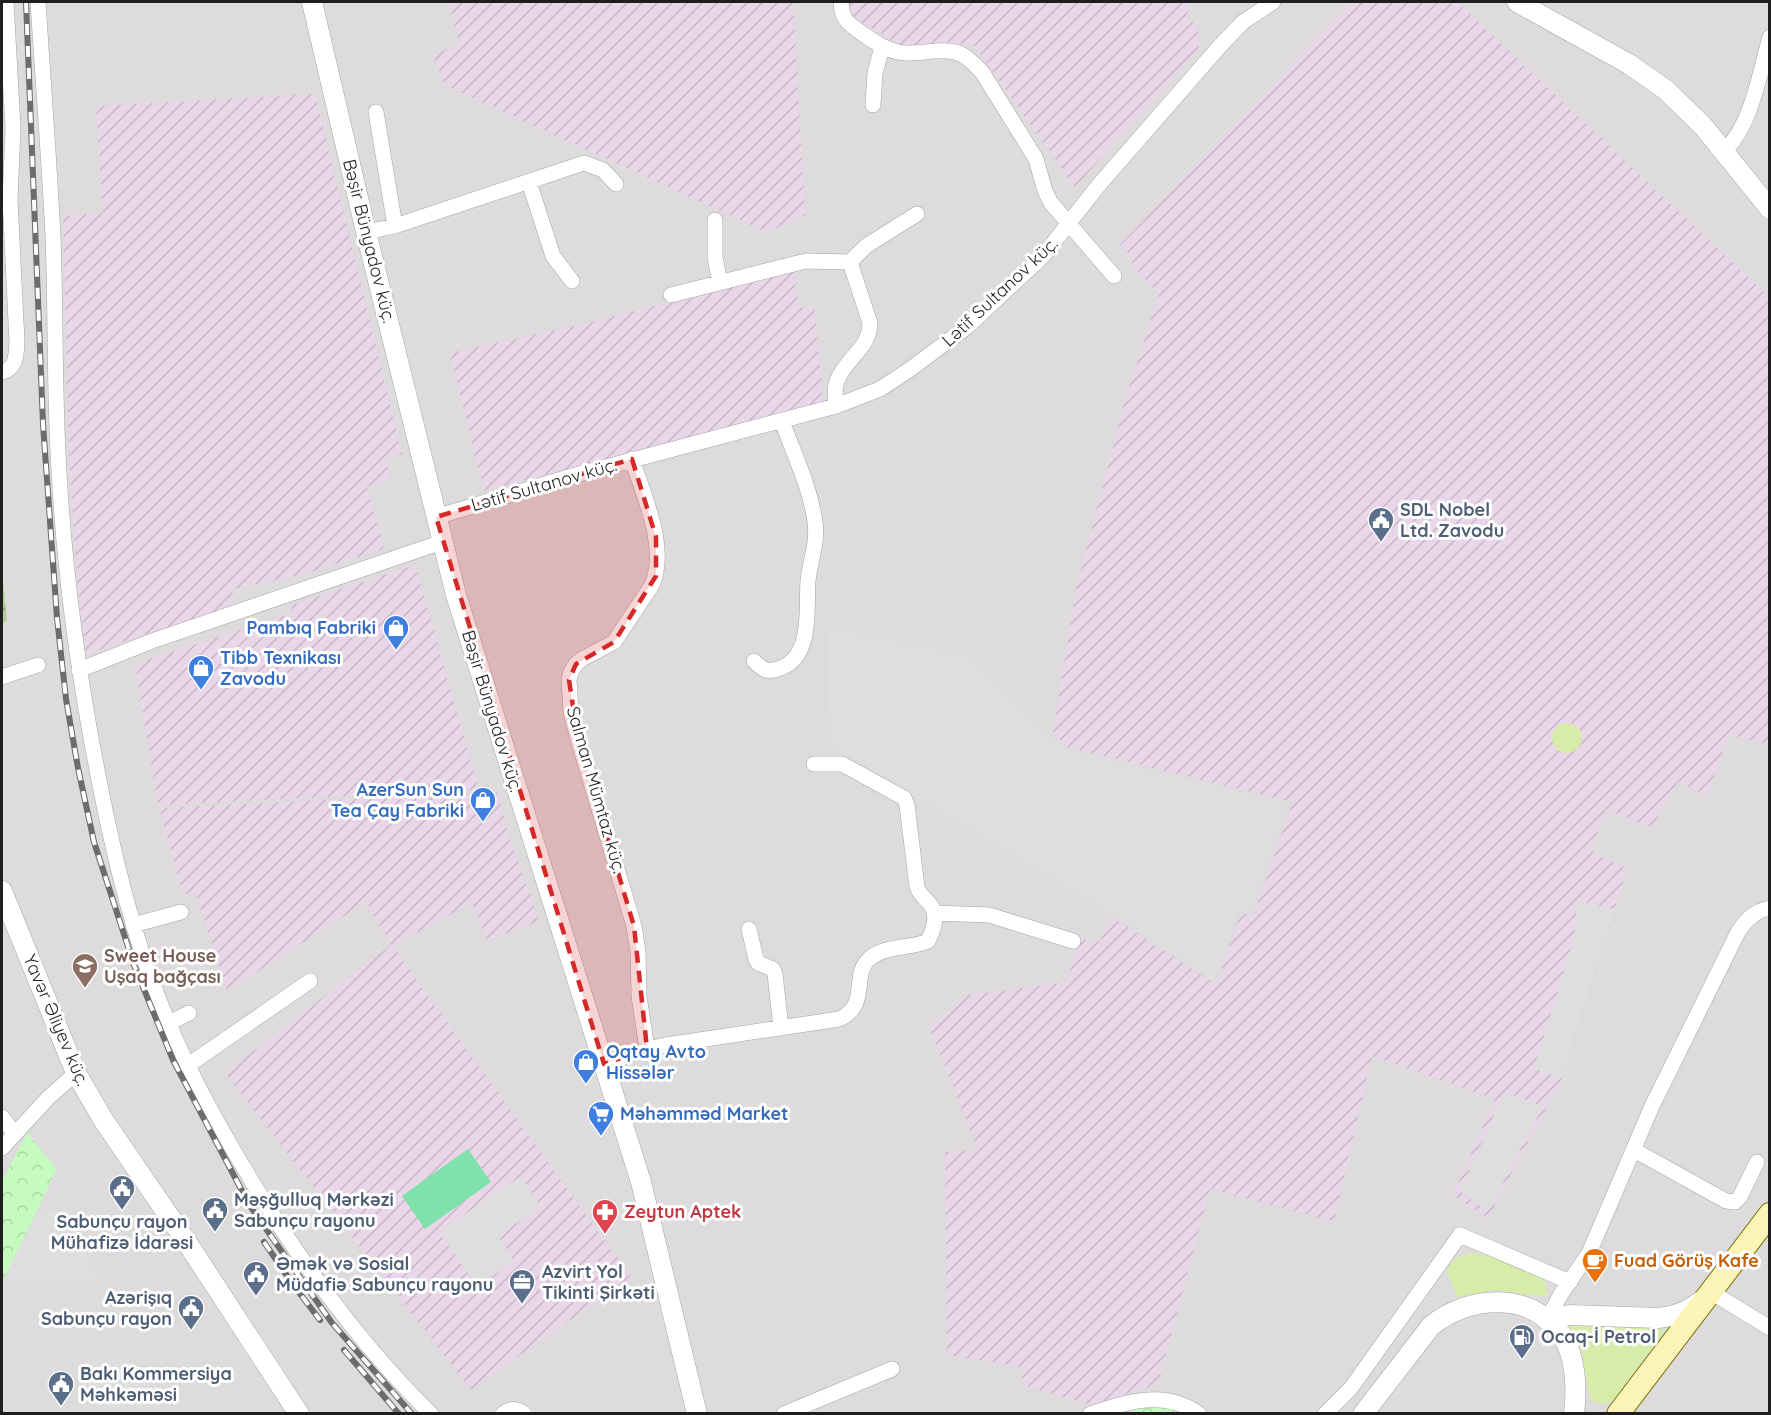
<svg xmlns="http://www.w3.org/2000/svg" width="1771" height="1415" font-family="Quicksand,sans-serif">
  <defs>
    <pattern id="industrial-furrows" width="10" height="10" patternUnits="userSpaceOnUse" patternTransform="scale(1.5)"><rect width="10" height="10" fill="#e9d6e9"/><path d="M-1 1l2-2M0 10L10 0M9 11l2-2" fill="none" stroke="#c7b7c7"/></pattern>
    <pattern id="forest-firs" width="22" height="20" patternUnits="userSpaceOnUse" patternTransform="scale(1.5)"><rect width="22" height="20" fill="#b3d197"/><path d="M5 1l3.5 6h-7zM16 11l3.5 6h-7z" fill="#9ab382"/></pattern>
    <pattern id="park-crowns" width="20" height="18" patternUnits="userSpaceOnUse" patternTransform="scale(1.5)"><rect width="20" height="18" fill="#c6fbc0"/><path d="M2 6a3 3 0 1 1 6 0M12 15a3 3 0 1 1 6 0" fill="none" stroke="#aad7a5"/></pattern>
  </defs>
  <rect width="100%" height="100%" fill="#f0eae4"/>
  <path fill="#dddbdc" d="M2 2H1769V1413H2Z"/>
  <path fill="url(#industrial-furrows)" d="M448 2H793L805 216 766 232 445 85 433 56 460 43Z
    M849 2H1187L1188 22H1198L1199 49 1075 187 973 44 903 47 850 15Z
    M1353 2H1457L1769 297V744L1729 735 1707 797 1678 781 1652 828 1606 809 1591 851 1627 869 1562 1078 1488 1218 1453 1195 1495 1099 1372 1056 1334 1221 1210 1189 1158 1384 1092 1405 1022 1385 1023 1367 947 1355 945 1152 978 1150 929 1026 969 995 1067 982 1079 939 1100 942 1111 916 1216 985 1241 913 1253 916 1293 802 1067 747 1053 733 1076 589 1125 400 1159 294 1133 267 1132 256 1119 246Z
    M315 94 402 454 385 459 391 479 367 487 384 549 304 574 233 589 232 606 86 654 78 592 69 456 63 216 103 213 96 106Z
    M793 270 799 308 814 306 823 402 484 491 450 353 580 325Z
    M415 565 479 790 158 805 135 664 292 613 291 605Z
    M497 792 508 833 539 921 488 940 472 903 392 946 631 1277 471 1390 225 1073 391 945 366 902 227 991 196 893 183 894 159 808Z"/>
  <path fill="#d6eca8" d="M1552 738a15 15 0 1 1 30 0a15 15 0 1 1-30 0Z
    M1473 1253C1486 1254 1533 1269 1541 1277 1547 1283 1547 1287 1547 1295L1545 1297 1495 1290 1457 1297 1448 1274 1450 1263 1460 1256Z
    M1568 1325 1666 1329 1614 1399C1606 1405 1598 1405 1590 1399L1582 1353Z"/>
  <path fill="url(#forest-firs)" d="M2 572 7 621 2 623Z"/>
  <path fill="url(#park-crowns)" d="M27 1133 57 1169 2 1283V1181Z
    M1169 1407 1182 1413 1121 1414 1140 1408Z"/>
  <path fill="#7fe2aa" d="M468 1149 491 1182 425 1229 402 1196Z"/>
  <path fill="#dedede" d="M827 627 963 654 1065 749 1289 804 1251 913 1239 910 1214 981 1112 914 830 746Z
    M1576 900 1614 909 1562 1078 1534 1069 1573 941 1576 922Z
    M1504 1092 1543 1106 1488 1211 1460 1192Z
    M521 1176 541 1206 498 1236 514 1261 477 1287 439 1232Z
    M37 1211H61L103 1286 2 1285Z
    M90 1356 131 1359 164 1413H86Z"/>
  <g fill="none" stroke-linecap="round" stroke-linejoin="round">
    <g stroke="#a5a5a5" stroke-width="16">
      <path id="minor" d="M38 2C43 80 49 158 53 236 56 314 54 393 59 471 64 565 76 657 93 749 108 829 125 908 153 984 180 1058 218 1126 259 1193 308 1273 364 1348 431 1414
        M841 2C842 21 848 23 863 34 876 43 889 52 905 53 923 54 943 47 961 54 969 58 976 66 982 72L1036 159 1045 191 1051 203 1114 276
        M873 105 875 73 882 47
        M376 112 395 226
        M1724 151C1751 127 1760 72 1770 37
        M529 182 553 256 572 281
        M715 220V257L720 283
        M366 232 395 226 584 163 603 170 616 184
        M850 262 866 246 917 214
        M671 295 806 261 850 262 870 323C870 348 845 359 837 381 834 389 835 398 836 406
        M2 372C17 368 16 355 17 342L10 200 13 128 6 2
        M632 459C644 497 668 547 652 585L614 642 582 659 576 664 571 672 569 680 571 712 578 739 634 926 638 952 639 996 647 1049
        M436 517 572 476 836 406 880 389 909 370 968 326 1043 256 1098 186 1219 47 1243 22 1273 2
        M754 661C764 671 768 673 781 668 813 656 806 608 808 581 810 560 818 543 815 522 811 489 793 452 782 421
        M79 670 152 641 442 542
        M2 677 38 665
        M934 913 989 915 1073 941
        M133 925 181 912
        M749 929 756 959 758 963 773 969 775 974 781 1028
        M169 1023 189 1013
        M604 1064 647 1049 666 1045 839 1019C870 1006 851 975 869 959 884 945 910 949 928 941 933 932 938 917 932 907 927 899 920 896 917 887L907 805 904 798 842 764H814
        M187 1066 310 981
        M2 1117 14 1133
        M2 1148 48 1098 76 1073
        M1634 1150 1726 1201 1735 1202 1740 1197 1757 1162
        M1711 1292 1770 1328
        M1547 1320 1561 1294 1589 1253 1652 1106 1738 932C1746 920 1754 911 1770 908
        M503 1414C510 1408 517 1408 524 1414
        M784 1414 892 1369
        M1090 1414C1126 1402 1165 1389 1199 1414
        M1325 1414 1351 1388 1460 1235 1570 1282"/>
    </g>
    <g stroke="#a5a5a5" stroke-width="21">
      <path id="tertiary" d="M312 2 366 232 456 595 641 1182 697 1414
        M1517 2 1629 64 1666 90 1703 126 1770 209
        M2 891 76 1073 104 1121 186 1241 299 1414
        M1547 1320 1569 1315 1658 1318C1676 1316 1687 1312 1701 1301
        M1363 1414 1431 1326C1469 1295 1532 1290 1563 1337 1576 1358 1577 1389 1574 1414"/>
    </g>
    <g stroke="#7a7201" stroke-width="24">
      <path id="secondary" d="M1618 1414 1770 1214"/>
    </g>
    <use href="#minor" stroke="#fff" stroke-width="15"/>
    <use href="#tertiary" stroke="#fff" stroke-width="20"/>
    <use href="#secondary" stroke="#fcf3b6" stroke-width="22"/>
    <g stroke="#6c6c6c" stroke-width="6">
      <path id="rail" d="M26 2 43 424 57 618 66 699 78 768 94 842 134 965 173 1060 250 1206 332 1323 412 1414
        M264 1242 294 1286 320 1320
        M344 1350 399 1414"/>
    </g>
    <use href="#rail" stroke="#fff" stroke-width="4" stroke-dasharray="11" stroke-linecap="butt"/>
  </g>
  <path fill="#d62828" fill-opacity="0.2" stroke="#d62828" stroke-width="4.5" stroke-dasharray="12 8" stroke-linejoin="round" d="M632 459 656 537V576L614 642 576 664 569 680 578 739 634 926 647 1049 604 1064 436 517Z"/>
  <defs>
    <g id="civic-pin" transform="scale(1.35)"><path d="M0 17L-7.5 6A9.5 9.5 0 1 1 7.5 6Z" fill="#5c6f8a" stroke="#fff"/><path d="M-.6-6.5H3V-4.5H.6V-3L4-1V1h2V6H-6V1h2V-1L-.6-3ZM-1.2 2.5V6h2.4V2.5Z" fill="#fff"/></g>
    <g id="shop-pin" transform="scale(1.35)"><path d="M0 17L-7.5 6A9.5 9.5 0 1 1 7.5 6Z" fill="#3f7fe0" stroke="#fff"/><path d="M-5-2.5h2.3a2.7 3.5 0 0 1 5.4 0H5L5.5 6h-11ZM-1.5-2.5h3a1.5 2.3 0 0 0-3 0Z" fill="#fff"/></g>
    <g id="school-pin" transform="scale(1.35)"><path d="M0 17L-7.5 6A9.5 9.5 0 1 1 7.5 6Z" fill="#8d6e63" stroke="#fff"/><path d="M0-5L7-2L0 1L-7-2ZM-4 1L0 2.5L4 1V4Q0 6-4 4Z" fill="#fff"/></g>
    <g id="supermarket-pin" transform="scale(1.35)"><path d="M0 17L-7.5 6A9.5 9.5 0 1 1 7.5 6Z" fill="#3f7fe0" stroke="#fff"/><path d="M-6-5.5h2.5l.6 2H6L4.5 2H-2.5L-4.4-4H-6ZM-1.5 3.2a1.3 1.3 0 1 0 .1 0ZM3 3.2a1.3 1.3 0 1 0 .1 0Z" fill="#fff"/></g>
    <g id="pharmacy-pin" transform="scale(1.35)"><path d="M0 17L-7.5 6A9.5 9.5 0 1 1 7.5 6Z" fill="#e0444e" stroke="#fff"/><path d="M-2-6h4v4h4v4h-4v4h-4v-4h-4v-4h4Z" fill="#fff"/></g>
    <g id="cafe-pin" transform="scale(1.35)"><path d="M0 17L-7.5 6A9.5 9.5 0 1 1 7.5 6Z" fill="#e8710a" stroke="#fff"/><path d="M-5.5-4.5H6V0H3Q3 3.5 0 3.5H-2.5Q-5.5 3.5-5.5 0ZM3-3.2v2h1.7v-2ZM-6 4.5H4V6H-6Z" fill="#fff"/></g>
    <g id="office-pin" transform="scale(1.35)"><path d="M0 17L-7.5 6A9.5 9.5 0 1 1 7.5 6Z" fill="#5c6f8a" stroke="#fff"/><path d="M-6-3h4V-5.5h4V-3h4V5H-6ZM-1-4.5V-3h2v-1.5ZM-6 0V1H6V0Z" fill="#fff"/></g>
    <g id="fuel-pin" transform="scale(1.35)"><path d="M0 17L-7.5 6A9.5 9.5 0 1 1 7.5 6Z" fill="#5c6f8a" stroke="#fff"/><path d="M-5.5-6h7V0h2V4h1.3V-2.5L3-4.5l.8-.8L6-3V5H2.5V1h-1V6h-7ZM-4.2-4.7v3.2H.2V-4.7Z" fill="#fff"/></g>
  </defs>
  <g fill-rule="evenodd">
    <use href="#civic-pin" x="1381" y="520"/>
    <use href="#shop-pin" x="396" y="628"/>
    <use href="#shop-pin" x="201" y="668"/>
    <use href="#shop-pin" x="483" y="800"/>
    <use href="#school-pin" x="85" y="966"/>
    <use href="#shop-pin" x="586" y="1062"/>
    <use href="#supermarket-pin" x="601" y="1114"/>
    <use href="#civic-pin" x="122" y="1188"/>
    <use href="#civic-pin" x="215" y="1210"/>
    <use href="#pharmacy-pin" x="605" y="1212"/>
    <use href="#cafe-pin" x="1595" y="1261"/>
    <use href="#civic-pin" x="256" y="1274"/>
    <use href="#office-pin" x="522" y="1282"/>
    <use href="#civic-pin" x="191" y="1308"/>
    <use href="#fuel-pin" x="1522" y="1337"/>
    <use href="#civic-pin" x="61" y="1384"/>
  </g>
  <g text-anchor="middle" stroke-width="6" stroke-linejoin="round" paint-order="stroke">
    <g font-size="18" fill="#1e1e1e" stroke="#fff">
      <text transform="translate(369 241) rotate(76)" y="6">Bəşir Bünyadov küç.</text>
      <text transform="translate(1000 292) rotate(-43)" y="6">Lətif Sultanov küç.</text>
      <text transform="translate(544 485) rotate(-16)" y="6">Lətif Sultanov küç.</text>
      <text transform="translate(492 711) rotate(73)" y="6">Bəşir Bünyadov küç.</text>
      <text transform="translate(596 790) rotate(74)" y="6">Salman Mümtaz küç.</text>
      <text transform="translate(56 1020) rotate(67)" y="6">Yavər Əliyev küç.</text>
    </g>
    <g font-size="18" font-weight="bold" fill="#4e5e75" stroke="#fff" text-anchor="start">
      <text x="1400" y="516">SDL Nobel<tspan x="1400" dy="21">Ltd. Zavodu</tspan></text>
      <text x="234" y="1206">Məşğulluq Mərkəzi<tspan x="234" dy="21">Sabunçu rayonu</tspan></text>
      <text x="122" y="1228" text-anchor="middle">Sabunçu rayon<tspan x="122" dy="21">Mühafizə İdarəsi</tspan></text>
      <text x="276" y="1270">Əmək və Sosial<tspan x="276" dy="21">Müdafiə Sabunçu rayonu</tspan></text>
      <text x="542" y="1278">Azvirt Yol<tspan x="542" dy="21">Tikinti Şirkəti</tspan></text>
      <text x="172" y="1304" text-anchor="end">Azərişıq<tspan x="172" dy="21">Sabunçu rayon</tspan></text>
      <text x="1541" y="1343">Ocaq-İ Petrol</text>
      <text x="80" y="1380">Bakı Kommersiya<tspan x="80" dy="21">Məhkəməsi</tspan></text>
    </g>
    <g font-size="18" font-weight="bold" fill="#366cbe" stroke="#fff" text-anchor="start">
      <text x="376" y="634" text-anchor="end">Pambıq Fabriki</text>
      <text x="220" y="664">Tibb Texnikası<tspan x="220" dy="21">Zavodu</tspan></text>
      <text x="464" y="796" text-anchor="end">AzerSun Sun<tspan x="464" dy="21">Tea Çay Fabriki</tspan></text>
      <text x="606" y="1058">Oqtay Avto<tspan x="606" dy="21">Hissələr</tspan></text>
      <text x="620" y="1120">Məhəmməd Market</text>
    </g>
    <g font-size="18" font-weight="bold" fill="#785e54" stroke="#fff" text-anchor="start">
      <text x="104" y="962">Sweet House<tspan x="104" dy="21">Uşaq bağçası</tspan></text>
    </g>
    <g font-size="18" font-weight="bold" fill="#be3a42" stroke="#fff" text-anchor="start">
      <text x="624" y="1218">Zeytun Aptek</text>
    </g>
    <g font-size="18" font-weight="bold" fill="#c56008" stroke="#fff" text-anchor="start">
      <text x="1614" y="1267">Fuad Görüş Kafe</text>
    </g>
  </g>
  <rect width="1771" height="1415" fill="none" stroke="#1e1e1e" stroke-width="6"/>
</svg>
